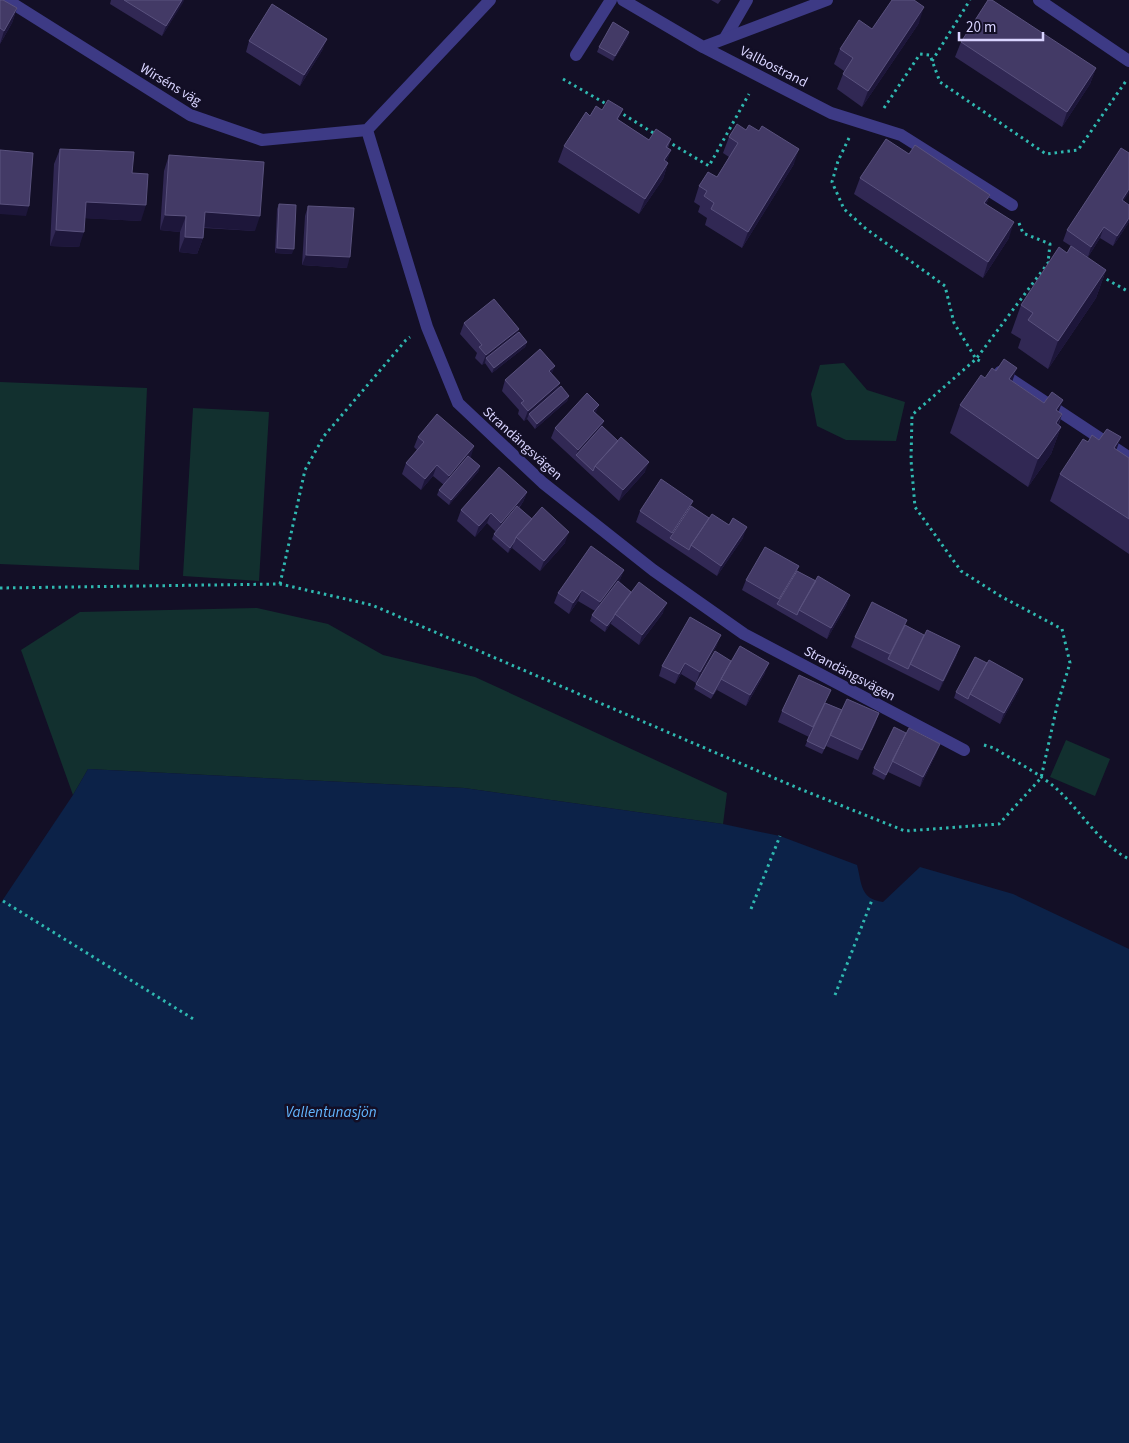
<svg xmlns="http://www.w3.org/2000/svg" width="1129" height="1443" font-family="'Source Sans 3',sans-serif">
  <rect width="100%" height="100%" fill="#130f26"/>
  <path fill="#12302f" d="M844 363 867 390 905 402 896 441 846 440 817 426 811 394 820 365Z
    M0 382 147 388 139 570 0 564Z
    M193 408 269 412 259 581 183 576Z
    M257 608 328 624 383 655 475 677 727 793 723 824 464 788 88 769 73 795 21 650 80 612Z
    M1066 740 1110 759 1095 796 1050 777Z"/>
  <path fill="#0c2248" d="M88 769 464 788 723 824 780 836 857 865C862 884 860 899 883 902L920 867 1013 894 1129 949V1443H0V904L73 795Z"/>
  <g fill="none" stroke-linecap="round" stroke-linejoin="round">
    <path stroke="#2fb8b0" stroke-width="3" stroke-dasharray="2.5 4" stroke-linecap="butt" d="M932 61 970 0
      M563 79 608 105
      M884 108 920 54 930 55 940 82 1046 154 1078 150 1126 81
      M618 111 655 134
      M849 138 838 161 832 182 844 209 865 228 945 286 954 323 976 359 982 362
      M667 141 709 166 749 94
      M1019 223 1023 233 1050 244 1048 263
      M1101 276 1129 292
      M280 584 305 470 324 436 406 340 410 337
      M0 588 280 584 372 605 800 789 905 831 999 824 1041 778 1057 706 1070 663 1062 629 1002 597 961 571 915 507 911 460 912 415 976 359 1048 263 1051 262
      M984 745 994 748C1016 762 1041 774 1059 791 1081 812 1102 846 1129 859
      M3 901 195 1020
      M751 909 780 836
      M835 995 872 900"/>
    <path stroke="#3d3a85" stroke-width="12" d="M725 38 747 0"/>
    <path stroke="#3d3a85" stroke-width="12" d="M7 0 190 115 262 140 367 130
      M490 0 367 130 427 327 458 403 543 483 653 570 744 634 964 750
      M623 0 703 47 827 0
      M1039 0 1129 61
      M703 47 831 113 901 135 1012 205
      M576 55 611 0
      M1000 372 1127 456"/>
  </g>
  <path fill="#312854" d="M0 0 17 8 12 23 0 44Z
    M111 0H184L162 36 110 4Z
    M711 0H721L718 4Z
    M919 23 862 107 837 89 843 74 844 71 834 64 840 49 872 29Z
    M629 32 628 37 613 61 597 52 599 47Z
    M249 41 323 49 300 86 246 52Z
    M961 42 1096 68 1090 84 1062 127 955 57Z
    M590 116 619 120 649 140 671 139 668 148 671 150 666 162 668 163 663 179 639 214 558 162 564 146Z
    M729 137 794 164 742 248 705 225 707 218 698 212 700 206 694 202 699 186 717 177 729 157 723 153Z
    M60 149 132 173 141 221 85 218 79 247 50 246 54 164Z
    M909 154 990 195 986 205 1009 238 983 278 854 194 860 178Z
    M169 155 255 231 204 228 203 238 197 254 179 252 180 232 160 230 164 171Z
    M1124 201 1129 205V222L1113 246 1100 238 1088 257 1063 241 1067 230Z
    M279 204 292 254 275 253 277 209Z
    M308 206 347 268 302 265 305 216Z
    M1067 253 1106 270 1096 298 1048 369 1018 348 1021 339 1011 333 1021 305Z
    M464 323 519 329 517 334 527 342 525 347 492 373 485 363 482 365 475 358 477 353 460 334Z
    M552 374 560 383 558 388 569 396 567 401 535 429 527 419 524 421 518 414 519 410 502 391 505 380Z
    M985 378 1012 381 1044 403 1062 414 1059 425 1061 427 1051 454 1028 487 950 433 960 405Z
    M596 413 602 427 645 472 619 501 551 438 555 428Z
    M418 437 474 446 470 457 480 466 478 472 449 505 437 495 439 490 444 485 433 476 421 490 402 474 406 463 417 450 414 447Z
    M1099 440 1116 450 1129 458V554L1050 501 1060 474 1088 442Z
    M527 492 523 502 519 508 532 519 565 543 540 571 512 548 508 553 492 539 494 534 496 532 487 523 475 537 457 521 461 510Z
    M691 506 709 518 743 538 717 576 636 522 640 511Z
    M799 566 797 571 816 581 850 595 846 606 827 639 742 590 746 580Z
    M624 570 619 582 631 592 663 613 639 645 611 624V623L605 632 590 621 592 615 595 611 578 601 569 614 554 603 558 593Z
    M905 625 924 635 960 646 956 657 939 691 851 647 855 637Z
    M717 645 696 683 681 674 675 684 659 676 662 666Z
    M731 661 765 673 746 706 717 690 718 688 711 699 694 689 696 684Z
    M1019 690 1000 724 954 698 956 692Z
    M826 703 842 710 879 713 875 724 858 760 826 746 822 754 805 746 809 737 778 722 782 711Z
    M906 733 940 744 936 754 920 787 888 772 884 780 872 774 874 768Z"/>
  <path fill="#1d163a" d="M182 0H184L183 3 162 36 166 26Z
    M924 7 919 23 862 107 868 91Z
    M17 8 12 23 0 44 4 31Z
    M629 32 628 37 613 61 615 56Z
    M327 39 323 49 300 86 304 75Z
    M1096 68 1090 84 1062 127 1067 112Z
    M623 109 617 125V119Z
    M799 149 794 164 742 248 748 232Z
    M671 150 665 166 664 160Z
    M668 163 663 179 639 214 645 199Z
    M1129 189V193L1118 210 1122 200Z
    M990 195 984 210V203Z
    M86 202 146 205 141 221 80 218Z
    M0 204 29 206 26 216 0 214Z
    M205 212 260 216 255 231 200 227Z
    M165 215 186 216 180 232 160 230Z
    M1129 218V222L1113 246 1117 236Z
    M1014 222 1009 238 983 278 988 262Z
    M1104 227 1100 238 1088 257 1091 247Z
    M56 230 84 232 79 247 50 246Z
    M185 237 203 238 197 254 179 252Z
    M277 248 294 249 292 254 275 253Z
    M306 255 350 257 347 268 302 265Z
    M1106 270 1096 298 1048 369 1058 341Z
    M519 329 515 339 486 358 485 363 482 365 486 355Z
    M527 342 525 347 492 373 494 368Z
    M555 366 551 376 549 371Z
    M1017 368 1007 396 1009 379Z
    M560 383 556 393 529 414 527 419 524 421 528 411Z
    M569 396 567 401 535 429 537 424Z
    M1063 400 1053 427 1056 410Z
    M599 405 595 415 593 411Z
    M1062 414 1054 436 1061 427 1051 454 1028 487 1038 459 1056 423Z
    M604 421 600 432 576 455 578 450Z
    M1121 437 1111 465 1114 448Z
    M474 446 471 457 445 486 449 476Z
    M649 462 645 472 619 501 623 490Z
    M437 465 433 476 421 490 425 479Z
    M480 466 478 472 449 505 451 500Z
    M527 492 523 502 497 533 501 523Z
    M693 501 689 511 670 538 672 533Z
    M491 513 487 523 475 537 479 526Z
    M747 527 743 538 717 576 721 566Z
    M569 532 565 543 540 571 544 561Z
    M514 542 512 548 508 553 510 548Z
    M799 566 795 576 777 604 779 599Z
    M624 570 620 580 596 612 600 602Z
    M582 590 578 601 569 614 573 603Z
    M850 595 846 606 827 639 831 628Z
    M667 603 663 613 639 645 642 635Z
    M613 618 611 623 605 632 607 626Z
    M721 635 717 645 696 683 700 672Z
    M960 646 956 657 939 691 943 681Z
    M685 663 681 674 675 684 679 674Z
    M769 663 765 673 746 706 750 695Z
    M1023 679 1019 690 1000 724 1004 713Z
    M879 713 875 724 858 760 862 750Z
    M940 744 936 754 920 787 923 777Z"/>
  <path fill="#433a66" stroke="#5a527e" d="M0 0H3L17 8 4 31 0 28Z
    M124 0H182L166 26Z
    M892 0H914L924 7 868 91 843 74 853 58 840 49 859 20 872 29Z
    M988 0H992L1096 68 1067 112 961 42Z
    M272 4 327 39 304 75 249 41Z
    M613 22 629 32 615 56 599 47Z
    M608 100 623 109 617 119 649 140 656 129 671 139 666 147 671 150 664 160 668 163 645 199 564 146 586 112 590 116 596 106 602 110Z
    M737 124 746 130 749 125 759 131 762 126 799 149 748 232 711 209 714 203 704 196 707 191 699 186 708 172 717 177 738 143 729 137Z
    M886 139 909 154 915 145 990 195 984 203 1014 222 988 262 860 178Z
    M1121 148 1129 153V189L1122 200 1129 205V218L1117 236 1104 227 1091 247 1067 230Z
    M60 149 134 152 132 173 148 174 146 205 86 202 84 232 56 230Z
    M0 150 33 153 29 206 0 204Z
    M169 155 264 162 260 216 205 212 203 238 185 237 186 216 165 215Z
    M279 204 296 205 294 249 277 248Z
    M308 206 354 208 350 257 306 255Z
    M1071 246 1106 270 1058 341 1028 320 1033 313 1021 305 1059 247 1067 253Z
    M494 299 519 329 486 355 479 347 482 345 464 323Z
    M519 332 527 342 494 368 486 358Z
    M540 349 555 366 549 371 560 383 528 411 521 403 524 401 505 380Z
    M1004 359 1017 368 1009 379 1044 403 1052 392 1063 400 1056 410 1062 414 1056 423 1061 427 1038 459 960 405 981 375 985 378 992 368 996 371Z
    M561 386 569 396 537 424 529 414Z
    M587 393 599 405 593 411 604 421 578 450 555 428Z
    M437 414 474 446 449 476 437 465 425 479 406 463 424 442 418 437Z
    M602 426 618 441 595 466 593 471 576 455Z
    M1107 429 1121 437 1114 448 1129 458V519L1060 474 1083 439 1088 442 1092 435 1099 440Z
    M621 437 649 462 623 490 595 466Z
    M468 456 480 466 451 500 439 490Z
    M499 467 527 492 501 523 491 513 479 526 461 510Z
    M661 479 693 501 672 533 640 511Z
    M517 506 532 519 516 537 514 542 510 548 494 534Z
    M691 506 709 518 691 545 689 550 670 538Z
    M542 507 569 532 544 561 516 537Z
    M712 514 729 525 733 518 747 527 721 566 691 545Z
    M591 546 624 570 600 602 582 590 573 603 558 593Z
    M765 547 799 566 779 599 746 580Z
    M797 571 816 581 799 610 797 615 777 604Z
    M818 576 850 595 831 628 799 610Z
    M618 581 631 592 615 614 613 618 607 626 592 615Z
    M639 582 667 603 642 635 615 614Z
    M872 602 907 620 890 654 855 637Z
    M690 617 721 635 700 672 685 663 679 674 662 666Z
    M905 625 924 635 908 669 888 659Z
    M927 630 960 646 943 681 910 664Z
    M740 646 769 663 750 695 721 679Z
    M715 651 731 661 713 694 696 684Z
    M975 657 987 663 970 694 968 699 956 692Z
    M989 660 1023 679 1004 713 970 694Z
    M799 675 831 690 813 727 782 711Z
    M847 699 879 713 862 750 830 735Z
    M825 703 842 710 824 749 807 741Z
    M894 727 906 733 886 775 874 768Z
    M909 728 940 744 923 777 892 761Z"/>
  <g text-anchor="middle" stroke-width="5" stroke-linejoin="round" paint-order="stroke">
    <g font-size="14" fill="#d9d4ff" stroke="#130f26">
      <text transform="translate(774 66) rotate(27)" y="5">Vallbostrand</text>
      <text transform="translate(171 84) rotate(31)" y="5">Wirséns väg</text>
      <text transform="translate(523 443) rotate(42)" y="5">Strandängsvägen</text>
      <text transform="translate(850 673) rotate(28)" y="5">Strandängsvägen</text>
    </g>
    <g font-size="15" font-style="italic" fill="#62b6ff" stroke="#130f26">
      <text x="331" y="1117">Vallentunasjön</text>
    </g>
  </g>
  <path d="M959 32v8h84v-8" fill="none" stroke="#d9d4ff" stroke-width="2.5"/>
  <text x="966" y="32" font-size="15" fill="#d9d4ff" stroke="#130f26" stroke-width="4" paint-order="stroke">20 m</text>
</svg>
